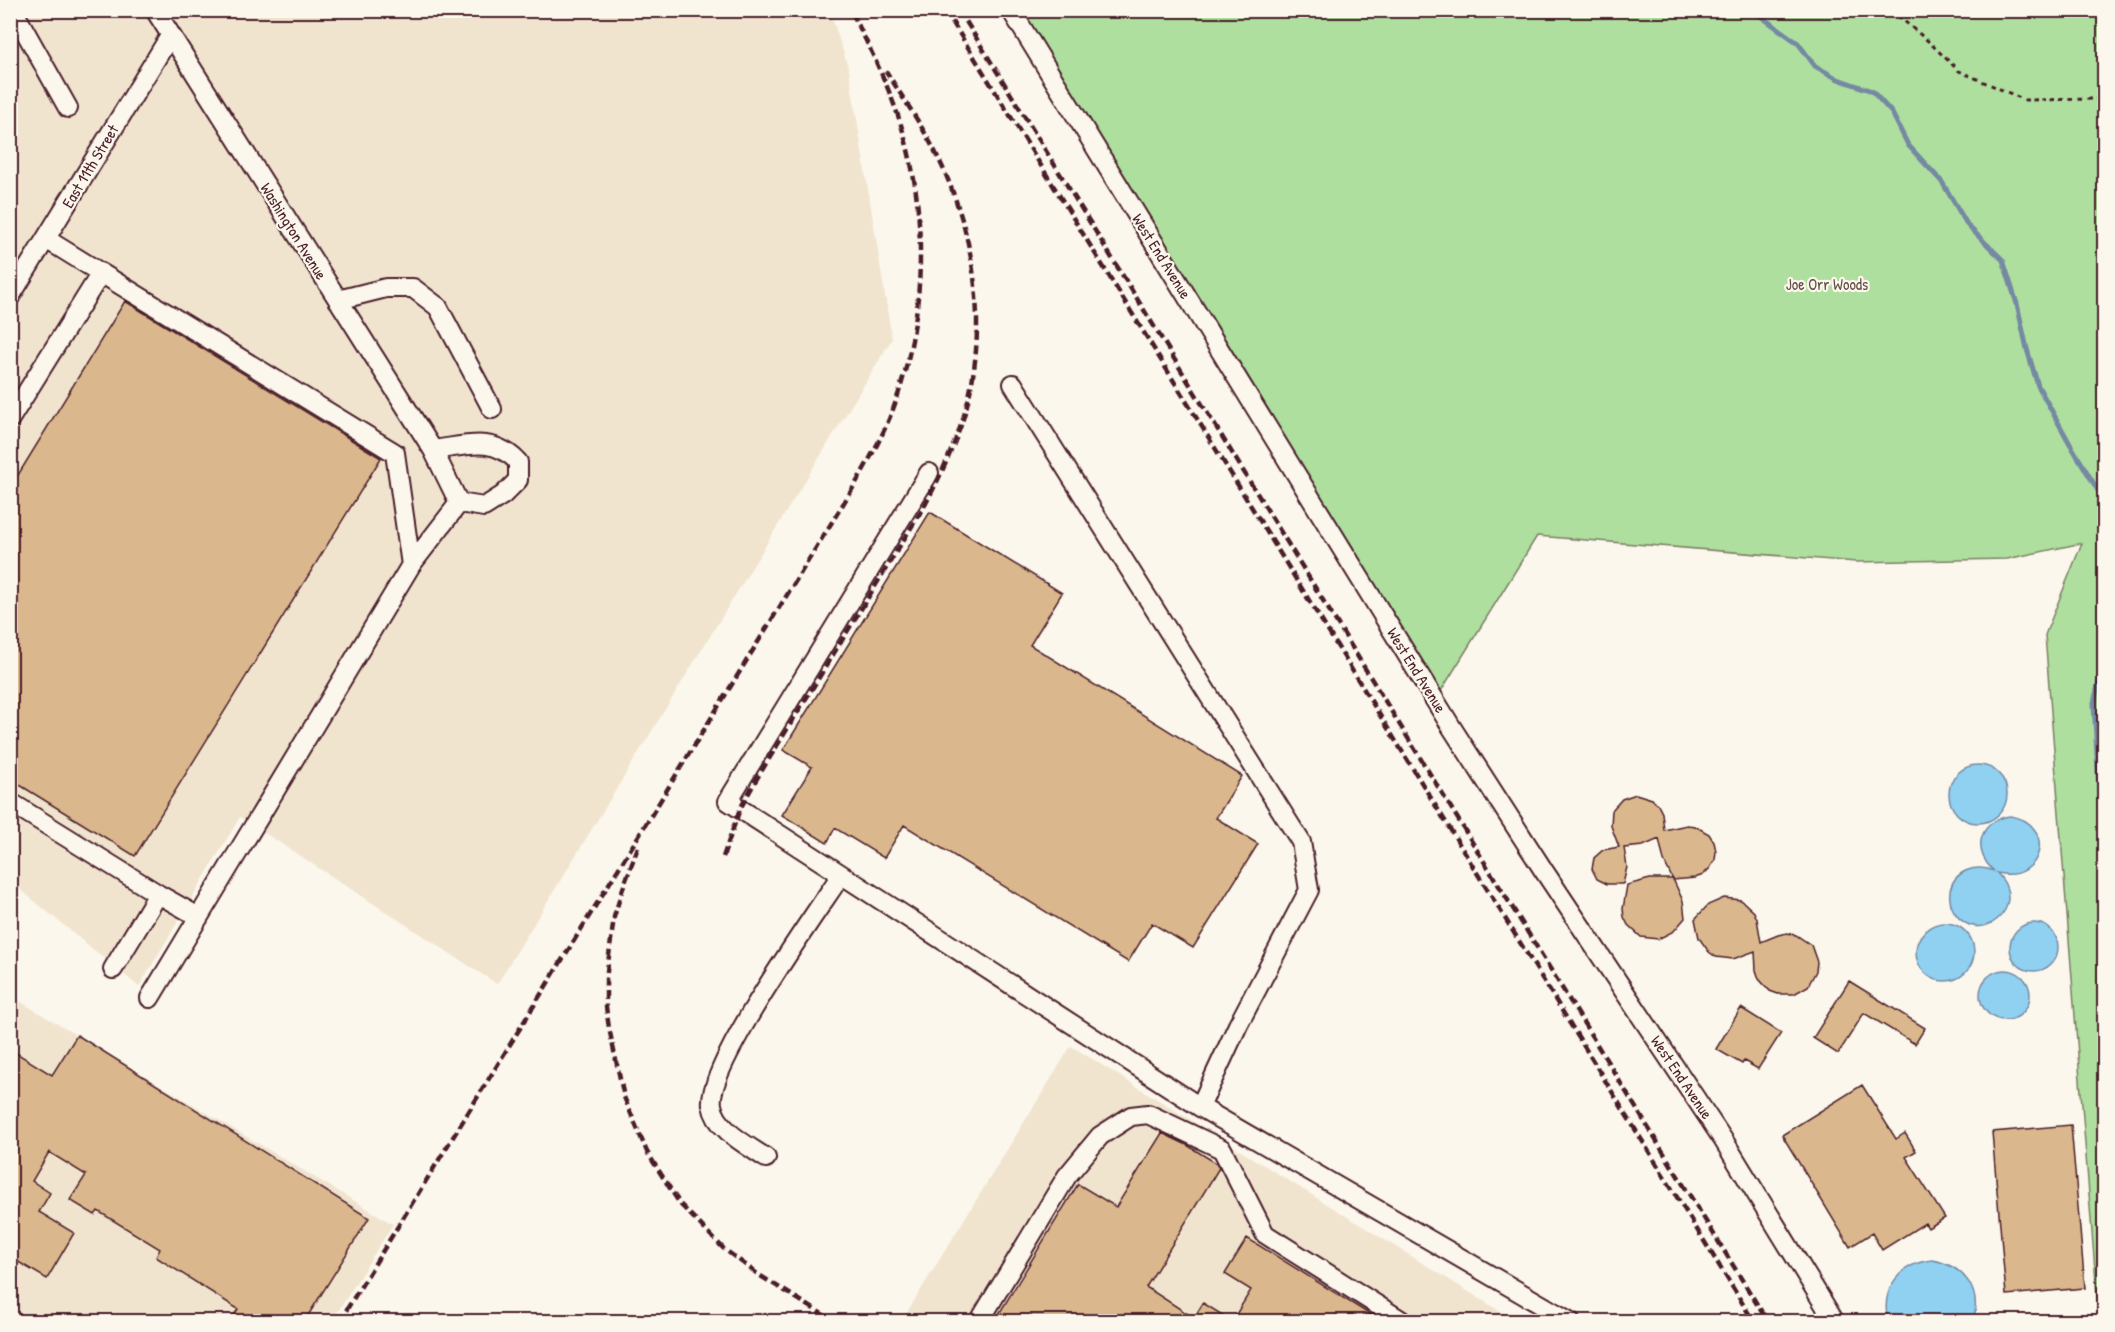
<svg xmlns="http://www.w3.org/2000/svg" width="2115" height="1332" font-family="'Patrick Hand',sans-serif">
  <rect width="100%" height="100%" fill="#fbf7ec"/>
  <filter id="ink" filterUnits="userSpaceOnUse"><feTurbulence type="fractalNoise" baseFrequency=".0167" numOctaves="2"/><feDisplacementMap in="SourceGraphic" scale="12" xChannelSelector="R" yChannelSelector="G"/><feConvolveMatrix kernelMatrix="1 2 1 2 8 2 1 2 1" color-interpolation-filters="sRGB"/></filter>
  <g filter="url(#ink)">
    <path fill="#f1e4cf" d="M10 11H830L849 70 892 339 497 984 240 817 139 987 11 882Z
      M11 996 393 1224 332 1321 11 1322Z
      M1071 1046 1516 1321 901 1322Z"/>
    <path fill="#aedf9f" stroke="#7c7f65" stroke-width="1.5" d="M1023 11H2104V1321H2099L2045 635 2082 543 2007 559 1856 562 1537 536 1441 691Z"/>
    <path fill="#90d0f1" stroke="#7489a2" stroke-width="1.5" d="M1949 794a29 29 0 1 1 58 0a29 29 0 1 1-58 0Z
      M2010 816C2056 822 2045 884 1997 873 2031 908 1978 948 1955 913 1951 907 1949 899 1950 891 1954 870 1976 864 1994 871 1971 851 1979 820 2010 816Z
      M2010 947a24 24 0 1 1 48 0a24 24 0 1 1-48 0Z
      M1916 952a29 29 0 1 1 58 0a29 29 0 1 1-58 0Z
      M1980 995a25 25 0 1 1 50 0a25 25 0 1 1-50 0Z
      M1933 1260C1964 1266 1982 1290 1973 1321H1888C1880 1289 1900 1263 1933 1260Z"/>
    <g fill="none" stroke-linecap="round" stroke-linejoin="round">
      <path stroke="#7489a2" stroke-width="5" d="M1752 10 1798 43 1815 66 1838 79 1872 91 1892 113 1908 145 1942 182 1968 226 2003 260 2017 304 2027 349 2038 386 2069 442 2100 494 2104 508
        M2104 659 2094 703 2104 872"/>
    </g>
    <path fill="#dab78c" stroke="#4a1f2b" stroke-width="1.5" d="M125 301 381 458 135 856 10 779V488Z
      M930 512 1062 593 1030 645 1242 776 1216 818 1258 844 1193 948 1152 923 1128 962 904 825 884 858 835 828 827 843 782 815 812 767 783 750Z
      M1636 794 1652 799 1658 805 1662 813 1664 830 1687 825 1695 826 1709 834 1714 842 1716 851 1715 860 1710 868 1703 875 1695 878 1673 880 1664 861 1659 839 1643 846 1624 848 1627 867 1623 884H1607L1597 879 1592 869 1594 858 1603 850 1619 847 1611 826 1612 810 1622 799Z
      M1650 879H1673L1683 901 1685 918 1674 931 1658 939 1641 937 1628 925 1624 917 1623 909 1627 885Z
      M1724 898 1741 900 1754 912 1757 919 1761 942 1778 935 1787 933 1796 935 1811 945 1817 962 1816 971 1808 986 1794 994H1778L1770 991 1759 979 1756 970 1755 951 1733 959 1716 957 1709 952 1699 938 1695 919 1708 905Z
      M1849 981 1925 1028 1915 1044 1864 1013 1838 1054 1813 1038Z
      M1741 1008 1781 1033 1758 1069 1744 1061 1742 1064 1716 1049Z
      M77 1035 369 1218 304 1322H230L238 1309 156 1257 160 1249 98 1211 95 1215 70 1200 86 1175 49 1152 32 1181 50 1193 39 1212 74 1233 47 1279 10 1257V1049L52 1075Z
      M1862 1085 1896 1139 1905 1133 1916 1151 1906 1157 1945 1218 1928 1228 1925 1223 1882 1250 1872 1233 1850 1247 1782 1135Z
      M2071 1125 2085 1288 2006 1295 1992 1132Z
      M1162 1133 1187 1145 1216 1163 1219 1168 1146 1287 1194 1318 1203 1303 1232 1321 1251 1290 1225 1274 1247 1238 1382 1322H994L1078 1184 1116 1207Z"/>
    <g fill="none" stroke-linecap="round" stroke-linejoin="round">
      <g stroke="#4a1f2b" stroke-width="22">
        <path id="minor" d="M13 10 68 108
          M155 10 433 450 459 503 484 507 503 495 518 480V462C493 435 466 446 433 450
          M1011 10 1452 728 1544 871 1724 1141 1835 1322
          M46 239 101 273
          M10 297 170 36
          M338 300 386 288H413L438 307 492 409
          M1013 384 1301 842 1309 890 1238 1025 1200 1107
          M10 419 101 273 395 453 411 565
          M929 473 728 801 1200 1107 1571 1322
          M10 802 158 894
          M113 969 158 894 199 917
          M150 998 411 565 459 503
          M766 1158C747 1145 716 1130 712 1105 706 1067 816 913 841 875
          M979 1322 1067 1176 1100 1136 1131 1116 1148 1114 1222 1149 1265 1234 1404 1322"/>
      </g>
      <path stroke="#4a1f2b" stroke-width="3" stroke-dasharray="4.5 4.5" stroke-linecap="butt" d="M1891 10 1928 41 1959 71 2025 100 2100 99 2104 101"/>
      <use href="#minor" stroke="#fbf7ec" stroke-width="18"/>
      <path stroke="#4a1f2b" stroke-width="4.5" stroke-dasharray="9 4.5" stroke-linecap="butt" d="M945 10 1754 1322
        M959 10 1768 1322
        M638 847 621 894 614 917 606 979V1007L609 1028 624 1097 647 1152 680 1204 724 1249 759 1275 835 1322
        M723 857 740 809 756 780 925 505C939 479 951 453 961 425 992 333 976 226 930 142 917 118 901 95 886 71
        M339 1322 856 483C871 457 886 430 896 401 927 311 929 201 896 110 884 76 867 43 851 10"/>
    </g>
  </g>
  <g text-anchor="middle" stroke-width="4.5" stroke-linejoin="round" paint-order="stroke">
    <g font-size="16" fill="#4a1f2b" stroke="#fbf7ec">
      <text transform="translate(90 166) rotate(-59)" y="6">East 11th Street</text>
      <text transform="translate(294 231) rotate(58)" y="6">Washington Avenue</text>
      <text transform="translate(1162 256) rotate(58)" y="6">West End Avenue</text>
      <text transform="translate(1417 670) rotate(58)" y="6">West End Avenue</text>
      <text transform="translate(1682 1077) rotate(56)" y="6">West End Avenue</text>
    </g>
    <g font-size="16" fill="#634f48" stroke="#fbf7ec">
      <text x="1827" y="290">Joe Orr Woods</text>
    </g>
  </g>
  <rect width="2115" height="1332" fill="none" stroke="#fbf7ec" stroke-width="36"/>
  <rect x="18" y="18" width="2079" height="1296" fill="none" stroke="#4a1f2b" stroke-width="2" filter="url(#ink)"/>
</svg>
